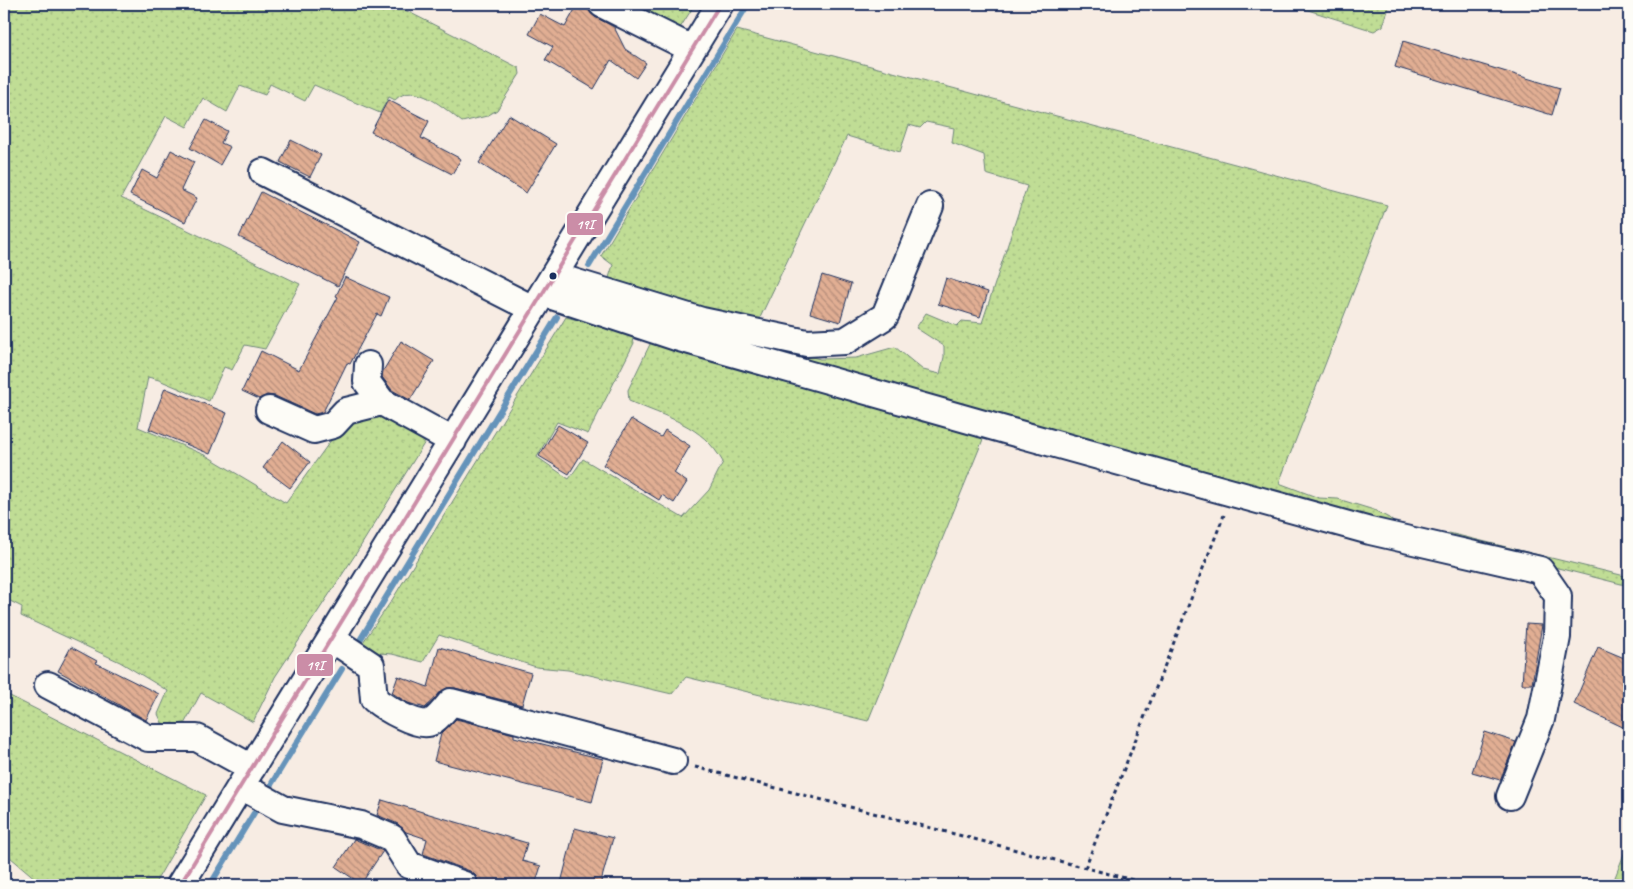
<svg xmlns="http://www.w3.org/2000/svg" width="1633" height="889" font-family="Caveat,sans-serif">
  <defs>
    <pattern id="grass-dots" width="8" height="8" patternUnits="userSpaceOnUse" patternTransform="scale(1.25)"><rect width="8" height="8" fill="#c0dd95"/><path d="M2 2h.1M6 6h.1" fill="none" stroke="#a4be83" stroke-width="1.8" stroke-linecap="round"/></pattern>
    <pattern id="building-back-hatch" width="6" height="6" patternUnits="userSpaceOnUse" patternTransform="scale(1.25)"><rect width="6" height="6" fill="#e1ae93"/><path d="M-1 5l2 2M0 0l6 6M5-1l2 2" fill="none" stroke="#b68e7b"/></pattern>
  </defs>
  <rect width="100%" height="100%" fill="#f7ece3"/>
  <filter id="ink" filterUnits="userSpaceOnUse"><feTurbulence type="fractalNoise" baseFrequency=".02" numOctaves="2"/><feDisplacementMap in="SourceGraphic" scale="10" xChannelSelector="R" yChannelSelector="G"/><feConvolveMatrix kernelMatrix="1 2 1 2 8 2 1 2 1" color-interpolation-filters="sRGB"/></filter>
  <g filter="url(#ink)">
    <path fill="url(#grass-dots)" stroke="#6e867a" d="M4 4H393L519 68 520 74 497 110 487 116 462 122C445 109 415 80 395 100L389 97 380 113 314 85 305 101 270 84 265 95 240 86 227 112 203 98 187 127 166 116 121 198 300 284 265 349 245 345 232 370 224 367 209 401 159 380 148 377 138 427 207 456 286 503 344 422 369 410 415 429 425 442 357 552 275 677 253 722 201 693 183 726 163 725 158 714 168 691 120 662 21 616 22 607 4 598Z
      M628 4H695L680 28Z
      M1289 4H1390L1383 26 1374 31Z
      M737 30 1387 205 1279 483 1319 498 1338 499 1374 510 1389 518 1401 529 732 347 734 337 820 359 856 358 895 347 923 370 940 374 944 357V346L916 328 926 313 957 326 962 321 982 323 1027 186 986 174 984 155 952 143 954 128 926 122 920 128 909 125 900 152 847 136 757 324 607 284 613 265 601 256Z
      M566 317 632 334 634 343 588 434 557 422 537 457 569 479 583 459 683 518 709 490 723 462C702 424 667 418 629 401L628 390 652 340 986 432 868 721 686 677 672 694 568 670 536 667 439 635 423 662 392 654 366 652 361 645 392 600Z
      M1449 533 1629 577V586L1443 539Z
      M4 693 206 795 154 885H43L4 852Z
      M1629 841V885H1612Z"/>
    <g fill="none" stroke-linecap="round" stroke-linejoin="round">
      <path stroke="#6593ba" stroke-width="6" d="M589 266 748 4
        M360 640 557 317
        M272 783 342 669
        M210 885 254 813"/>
    </g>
    <path fill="url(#building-back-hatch)" stroke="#1b2f5e" d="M578 4 589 10 595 17 614 27 625 49 646 63 636 78 611 60 594 89 545 60 553 47 529 34 540 14 565 27Z
      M1403 41 1560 88 1552 115 1395 67Z
      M388 100 429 121 421 138 461 159 452 174 371 132Z
      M509 115 556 144 526 193 479 163Z
      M206 120 227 131 221 143 230 147 220 165 190 148Z
      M291 140 321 155 310 177 280 162Z
      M171 150 194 162 181 190 197 198 185 222 130 195 142 170 157 178Z
      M261 192 360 242 338 286 239 237Z
      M822 275 851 284 840 322 810 313Z
      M345 277 389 297 381 316 377 314 350 364 347 363 323 412 315 414 275 396 267 395 259 399 242 391 261 351 299 370 338 297 336 296Z
      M946 278 988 292 980 317 938 304Z
      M401 341 434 361 410 400 392 390 382 377 383 371Z
      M165 388 227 413 210 454 149 429Z
      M631 419 661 437 665 430 690 446 674 473 687 482 674 503 662 495 659 500 603 465Z
      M558 425 588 443 569 474 539 456Z
      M283 441 310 462 290 488 263 468Z
      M1526 624 1542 625 1532 684H1522Z
      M71 647 97 661 96 663 159 694 146 720 58 671Z
      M439 647 531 673 522 705 455 688H447L425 708 408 703 392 693 398 676 428 687Z
      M1598 647 1629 660V730L1574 704Z
      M456 719 514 734V737L603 759 592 802 434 761 441 734Z
      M1485 732 1516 742 1500 780 1472 772Z
      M382 800 527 843 522 861 541 866 535 885H479L476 876 470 871 423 854 427 839 406 832 398 824 377 815Z
      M575 828 613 838 600 885H571L561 883Z
      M354 839 383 851 361 884 336 867Z"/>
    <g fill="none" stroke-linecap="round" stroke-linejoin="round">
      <g stroke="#1b2f5e" stroke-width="30">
        <path id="minor" d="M602 4 692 49
          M263 172 533 309
          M554 276 702 321 807 343 845 341 885 316 930 206
          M543 293 676 337 1012 432 1370 531 1540 570 1558 596 1557 637 1541 719 1510 796
          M368 365 367 382 382 402
          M269 410 314 430 333 425 346 411 382 402 453 441
          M332 639 371 665 374 699C384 707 419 729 431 722 438 719 446 708 451 702L673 761
          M48 685 148 738H197L252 768
          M241 786 283 809 361 825 392 838 409 865 464 885
          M180 885 720 4"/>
      </g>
      <path stroke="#1b2f5e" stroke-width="3" stroke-dasharray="4 4" stroke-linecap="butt" d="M695 767 1152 885
        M1085 868 1224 515"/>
      <use href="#minor" stroke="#fdfcf7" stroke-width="26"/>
      <g stroke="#fdfcf7" stroke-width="8">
        <path id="bus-1" d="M180 885 720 4"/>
      </g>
      <use href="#bus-1" stroke="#cb8da7" stroke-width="4"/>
    </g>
  </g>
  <circle fill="#1b2f5e" stroke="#fdfcf7" stroke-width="2" cx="553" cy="276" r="4.5"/>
  <g stroke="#fdfcf7" stroke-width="2">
    <rect x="566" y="212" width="38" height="24" rx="5" fill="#cb8da7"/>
    <rect x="296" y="653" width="38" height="24" rx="5" fill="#cb8da7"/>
  </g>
  <g font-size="14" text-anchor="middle" font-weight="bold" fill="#fff">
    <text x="585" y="229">19I</text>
    <text x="315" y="670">19I</text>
  </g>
  <rect width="1633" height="889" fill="none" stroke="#fdfcf7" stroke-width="20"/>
  <rect x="10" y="10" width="1613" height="869" fill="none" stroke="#1b2f5e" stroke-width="2" filter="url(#ink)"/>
</svg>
